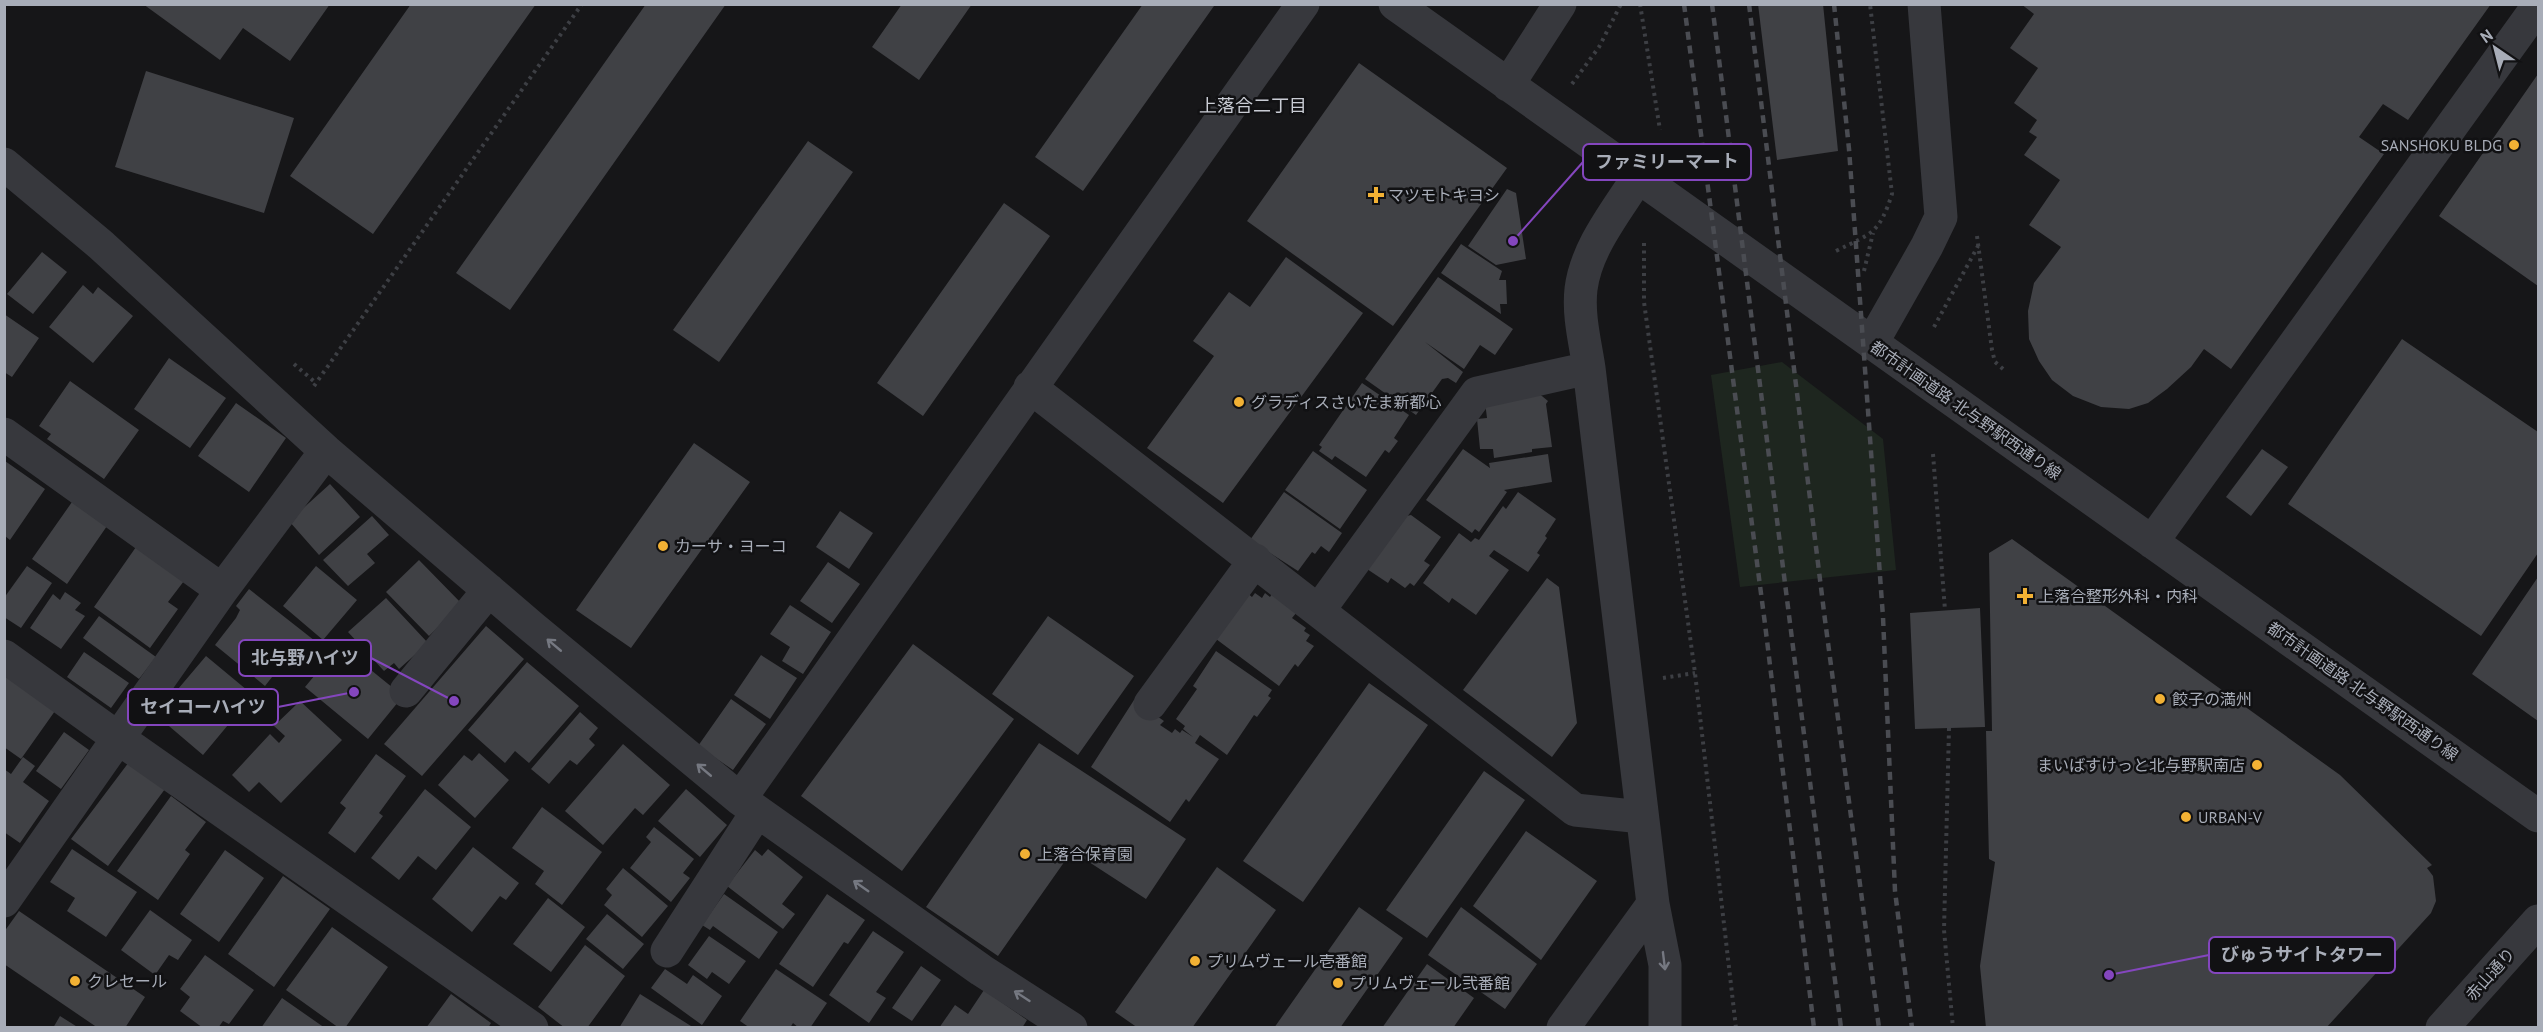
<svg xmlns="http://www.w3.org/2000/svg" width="2543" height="1032" font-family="'PT Sans','Noto Sans JP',sans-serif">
  <rect width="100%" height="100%" fill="#161618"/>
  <path fill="#1e261f" d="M1782 362 1883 439 1896 570 1740 587 1711 375Z"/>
  <path fill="#404145" d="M143 4H330L290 61 243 28 220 60Z
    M411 4H536L373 234 290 176Z
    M646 4H726L510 310 456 273Z
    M902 4H972L919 80 872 47Z
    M1143 4 1214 6 1083 191 1035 157Z
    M1758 4H1823L1838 151 1777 160Z
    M2021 4H2491L2408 120 2383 104 2359 137 2384 154 2231 369 2204 349 2191 367 2167 389 2148 403 2129 409 2101 407 2073 396 2052 380 2039 361 2029 339 2028 311 2034 283 2061 247 2029 225 2060 180 2024 155 2037 137 2029 132 2037 120 2014 103 2038 68 2010 48 2034 14Z
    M1359 63 1507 168 1393 326 1247 221Z
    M146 71 294 118 264 213 115 167Z
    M2538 74V286L2439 216Z
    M808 141 853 172 719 362 673 330Z
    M1507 189 1516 193 1526 259 1496 265 1468 246Z
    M1004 203 1050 236 923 416 877 383Z
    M1461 244 1502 271 1499 280H1506L1507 304H1500L1501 314 1441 273Z
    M42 252 67 272 33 314 7 294Z
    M1286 257 1363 313 1223 503 1147 448 1214 356 1193 341 1229 292 1250 307Z
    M1438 277 1513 329 1495 355 1480 345 1464 369 1425 342 1463 372 1456 383 1448 378 1442 379 1416 415 1365 379Z
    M83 285 93 294 98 287 133 316 93 363 49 327Z
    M4 314 39 338 12 377 4 372Z
    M2402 339 2538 432V553L2481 636 2288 504Z
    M169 358 226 398 190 448 134 409Z
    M70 381 139 430 104 479 47 439 51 434 39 426Z
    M1362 383 1409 415 1394 438 1398 441 1389 453 1385 450 1366 477 1335 456 1332 460 1319 451 1322 447 1319 445Z
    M1537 392 1548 401 1546 404 1552 447 1532 449V452L1494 458 1493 449H1480L1477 419 1487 418 1485 402Z
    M236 403 286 438 249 492 198 456Z
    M694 443 750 482 631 648 576 610Z
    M1463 449 1490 468 1489 463 1548 454 1552 482 1504 490 1507 492 1479 532 1475 529 1472 533 1426 500Z
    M2262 449 2288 467 2251 516 2226 497Z
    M1313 451 1367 490 1340 529 1285 490Z
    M5 461 45 489 10 540 5 536Z
    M330 484 360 517 319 555 289 521Z
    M1284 492 1342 533 1329 552 1321 546 1315 554 1312 552 1298 571 1250 540Z
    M1518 492 1556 519 1545 536 1547 538 1537 553 1540 555 1528 572 1494 550 1489 556 1509 570 1476 615 1452 598 1449 603 1423 583 1459 533 1471 542 1475 538 1479 540 1503 506 1506 509Z
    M72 502 107 526 67 584 32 559Z
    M840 511 873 533 849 569 816 547Z
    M1411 515 1441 537 1424 561 1430 565 1414 586 1410 583 1405 588 1391 578 1388 583 1367 569 1402 517Z
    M372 516 389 535 367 554 375 563 348 586 323 560Z
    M2012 539 2340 775 2432 865 2427 868 2433 876 2436 901 2431 913 2326 1028H1986L1980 966 1995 862 1989 859 1986 731H1992L1989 553Z
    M136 547 184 581 168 602 178 609 150 648 94 607Z
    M419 560 462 604 429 636 386 592Z
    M828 562 860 584 832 623 800 601Z
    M27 566 52 583 21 628 4 617V598Z
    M316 566 357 600 323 640 283 606Z
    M2538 577V721L2472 674Z
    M1547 578 1559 587 1577 723 1552 757 1463 690Z
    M249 589 324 648 304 673 287 658 265 686 215 645 236 618 240 610 236 606Z
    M65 592 81 603 75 610 85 616 61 649 30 628 53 594 60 600Z
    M1246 592 1252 597 1255 593 1262 598 1265 593 1270 597 1272 594 1297 612 1292 618 1306 628 1304 631 1310 635 1306 641 1314 646 1298 667 1295 664 1279 686 1212 636Z
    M386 598 428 643 399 669 394 663 384 671 348 632Z
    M790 605 831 632 803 674 782 661 790 647 770 634Z
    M1980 608 1985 727 1915 729 1910 613Z
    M99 616 156 657 139 679 83 638Z
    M1048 616 1134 676 1078 755 992 694Z
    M486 626 524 659 422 776 384 744Z
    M913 644 1014 719 902 871 801 796Z
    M340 645 403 696 368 739 305 687Z
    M1216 651 1272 690 1268 696 1271 698 1257 717 1254 715 1227 755 1200 735 1195 743 1219 759 1189 802 1186 799 1170 822 1091 767 1134 700 1164 721 1160 725 1172 733 1175 729 1180 733 1182 730 1193 737 1183 729 1185 726 1176 719 1197 689 1193 686Z
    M84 652 129 683 111 708 67 677Z
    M761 655 797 678 770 719 734 695Z
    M206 656 253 695 203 755 156 715Z
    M527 662 579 706 529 763 515 751 505 763 468 730Z
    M4 675 55 711 21 759 4 747Z
    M1369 683 1428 725 1303 902 1243 861Z
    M731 699 766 724 733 770 698 746Z
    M300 701 342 740 281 803 259 782 249 792 232 775 270 734 279 743 285 736 274 726Z
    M580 712 598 728 589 739 595 745 577 765 570 760 549 784 531 769Z
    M64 732 89 750 61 789 36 771Z
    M1039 743 1186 839 1146 899 1072 851 998 956 926 907Z
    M623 744 670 785 643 815 635 808 603 845 565 811Z
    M479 753 509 780 475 818 438 785 464 755 472 761Z
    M376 754 406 776 379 813 383 816 355 853 328 833 346 808 340 803Z
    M23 757 35 766 23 782 49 801 20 843 4 832V769L11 774Z
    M129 762 165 789 108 866 71 839Z
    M1484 771 1525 800 1427 938 1386 910Z
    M425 789 471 827 436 870 418 856 399 880 371 858Z
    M686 789 727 825 700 857 658 821Z
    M171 796 206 822 185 850 190 854 158 900 117 871Z
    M542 807 602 852 562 905 535 884 544 871 512 848Z
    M654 827 694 859 683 873 690 878 671 902 630 868 651 842 646 837Z
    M1526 831 1597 881 1541 960 1473 906Z
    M473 847 519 883 506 900 500 896 472 932 432 899Z
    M72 849 137 892 106 937 67 911 75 898 50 882Z
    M768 849 803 877 782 904 795 914 783 929 727 886 755 850 762 856Z
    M225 850 264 878 219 942 180 914Z
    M1217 867 1276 910 1192 1028H1138L1115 1012Z
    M623 868 668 906 642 937 604 905 612 895 606 889Z
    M283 876 330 909 274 987 228 954Z
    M724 894 778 932 759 959 713 926 710 930 702 925Z
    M827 894 865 920 848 944 844 942 813 987 779 964Z
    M548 898 585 927 551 972 513 944Z
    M1359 907 1403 938 1340 1028H1274Z
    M1461 907 1537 964 1505 1009 1428 955Z
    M150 910 192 940 178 960 169 955 155 975 121 950Z
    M19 911 145 997 125 1028H98L4 964V932Z
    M607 914 644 944 623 969 586 939Z
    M332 927 388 967 345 1028H339L286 990Z
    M873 931 904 952 876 992 886 998 869 1023 829 995Z
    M709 936 746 961 729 984 712 972 707 979 688 965Z
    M585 945 625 976 587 1028H565L538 1007Z
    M205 955 254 990 229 1024 223 1021 218 1028H203L180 1011 190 997 180 989Z
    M1427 964 1474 998 1453 1028H1382Z
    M921 966 941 980 912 1021 892 1008Z
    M665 969 687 984 693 975 722 996 702 1025 651 988Z
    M776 969 827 1003 810 1028H799L793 1023 790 1028H750L740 1021Z
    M984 990 1027 1020 1022 1028H939L955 1005 968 1014Z
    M451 994 491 1023 488 1028H426Z
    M640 994 691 1026 692 1028H619Z
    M282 998 325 1028H261Z
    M60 1016 79 1028H53Z"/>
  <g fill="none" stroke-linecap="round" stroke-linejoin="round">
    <path stroke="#3d3f44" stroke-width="4" stroke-dasharray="3 4.5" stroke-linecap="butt" d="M1640 4 1660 130
      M1572 84 1599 47 1621 4
      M1977 236 1992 350 1995 362 2003 369
      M1644 243V302L1695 673 1736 1028
      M1836 251C1872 233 1879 234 1892 194L1870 4
      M1864 271 1873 233
      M1934 327 1978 246
      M294 364 316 383
      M314 386 582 4
      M1933 454 1945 610
      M1663 678 1695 673
      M1949 728 1944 930 1953 1028"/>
    <path stroke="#37383d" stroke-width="33" d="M1395 4 2538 816
      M1508 85 1560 4
      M4 164 101 245 326 451 532 627 740 799 981 970 1071 1028
      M1638 177C1616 212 1586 248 1581 289 1578 315 1585 342 1589 368L1653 904 1665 965V1028
      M1872 343 1927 246 1941 217 1924 4
      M1030 387 1575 810 1642 817
      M4 434 222 590
      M2152 542 2538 6
      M1319 610 1477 393 1589 368
      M4 656 118 738 532 1028
      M406 691 489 590
      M1150 704 1255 560
      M740 799 1303 4
      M4 901 222 590 326 451
      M667 951 757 812
      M1563 1028 1653 904
      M2442 1028 2538 921"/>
    <path stroke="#4a4c52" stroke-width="4.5" stroke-dasharray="8 6" stroke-linecap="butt" d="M1684 4 1765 624 1814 1028
      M1712 4 1841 1028
      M1749 4 1825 620 1879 1028
      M1834 4 1849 149 1883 617 1895 891 1912 1028"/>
  </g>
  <defs><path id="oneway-shaft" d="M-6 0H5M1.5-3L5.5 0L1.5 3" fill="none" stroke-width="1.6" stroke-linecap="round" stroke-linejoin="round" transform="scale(1.5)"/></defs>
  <g stroke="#757881">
    <use href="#oneway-shaft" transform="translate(554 645) rotate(-140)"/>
    <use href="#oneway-shaft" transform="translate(704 770) rotate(-140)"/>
    <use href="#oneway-shaft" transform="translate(861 886) rotate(-145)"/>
    <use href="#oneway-shaft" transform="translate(1664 961) rotate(83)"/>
    <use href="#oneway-shaft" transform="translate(1022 996) rotate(-147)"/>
  </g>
  <g fill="#f2b134" stroke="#111113" stroke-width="2">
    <circle cx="2514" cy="145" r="6"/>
    <path d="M1373 186h6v6h6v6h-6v6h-6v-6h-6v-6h6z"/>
    <circle cx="1239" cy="402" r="6"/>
    <circle cx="663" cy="546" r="6"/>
    <path d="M2022 587h6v6h6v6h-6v6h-6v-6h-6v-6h6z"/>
    <circle cx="2160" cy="699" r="6"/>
    <circle cx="2257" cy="765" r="6"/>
    <circle cx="2186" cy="817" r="6"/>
    <circle cx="1025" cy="854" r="6"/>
    <circle cx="1195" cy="961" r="6"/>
    <circle cx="75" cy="981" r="6"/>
    <circle cx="1338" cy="983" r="6"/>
  </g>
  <g text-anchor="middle" stroke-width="5" stroke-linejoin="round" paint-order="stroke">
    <g font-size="16" fill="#a8adb8" stroke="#111113" text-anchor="start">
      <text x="2502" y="151" text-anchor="end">SANSHOKU BLDG</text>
      <text x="1388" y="201">マツモトキヨシ</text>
      <text x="1251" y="408">グラディスさいたま新都心</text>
      <text x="675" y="552">カーサ・ヨーコ</text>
      <text x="2038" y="602">上落合整形外科・内科</text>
      <text x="2172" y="705">餃子の満州</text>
      <text x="2245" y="771" text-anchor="end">まいばすけっと北与野駅南店</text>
      <text x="2198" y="823">URBAN-V</text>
      <text x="1037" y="860">上落合保育園</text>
      <text x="1207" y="967">プリムヴェール壱番館</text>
      <text x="87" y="987">クレセール</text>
      <text x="1350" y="989">プリムヴェール弐番館</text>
    </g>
    <g font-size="16" fill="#a8adb8" stroke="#111113">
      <text transform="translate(1966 410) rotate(35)" y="6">都市計画道路 北与野駅西通り線</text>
      <text transform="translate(2363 691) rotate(35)" y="6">都市計画道路 北与野駅西通り線</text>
      <text transform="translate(2490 974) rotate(-48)" y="6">赤山通り</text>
    </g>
    <g font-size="18" fill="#c9ccd4" stroke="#111113">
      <text x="1253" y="112">上落合二丁目</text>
    </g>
  </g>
  <path fill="none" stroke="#8446be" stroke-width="2" d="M1513 241L1583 162M454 701L371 658M354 692L278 707M2109 975L2209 955"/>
  <g fill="#8446be" stroke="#111113" stroke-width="2">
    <circle cx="1513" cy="241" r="6"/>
    <circle cx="454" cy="701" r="6"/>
    <circle cx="354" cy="692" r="6"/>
    <circle cx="2109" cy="975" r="6"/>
  </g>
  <g fill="#111113" stroke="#8446be" stroke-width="2">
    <rect x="1583" y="144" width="168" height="36" rx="6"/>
    <rect x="239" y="640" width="132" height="36" rx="6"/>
    <rect x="128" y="689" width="150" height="36" rx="6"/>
    <rect x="2209" y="937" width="186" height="36" rx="6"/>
  </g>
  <g font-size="18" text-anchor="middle" font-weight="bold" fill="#a8adb8">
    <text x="1667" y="168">ファミリーマート</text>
    <text x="305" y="664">北与野ハイツ</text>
    <text x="203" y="713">セイコーハイツ</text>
    <text x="2302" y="961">びゅうサイトタワー</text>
  </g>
  <rect width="2543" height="1032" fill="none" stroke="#a8adb8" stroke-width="12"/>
  <g transform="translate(2495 48) rotate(325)" stroke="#111113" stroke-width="4.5" paint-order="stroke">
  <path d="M0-4.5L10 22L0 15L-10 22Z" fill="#a8adb8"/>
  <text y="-9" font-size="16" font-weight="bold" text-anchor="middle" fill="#a8adb8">N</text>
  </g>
</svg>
